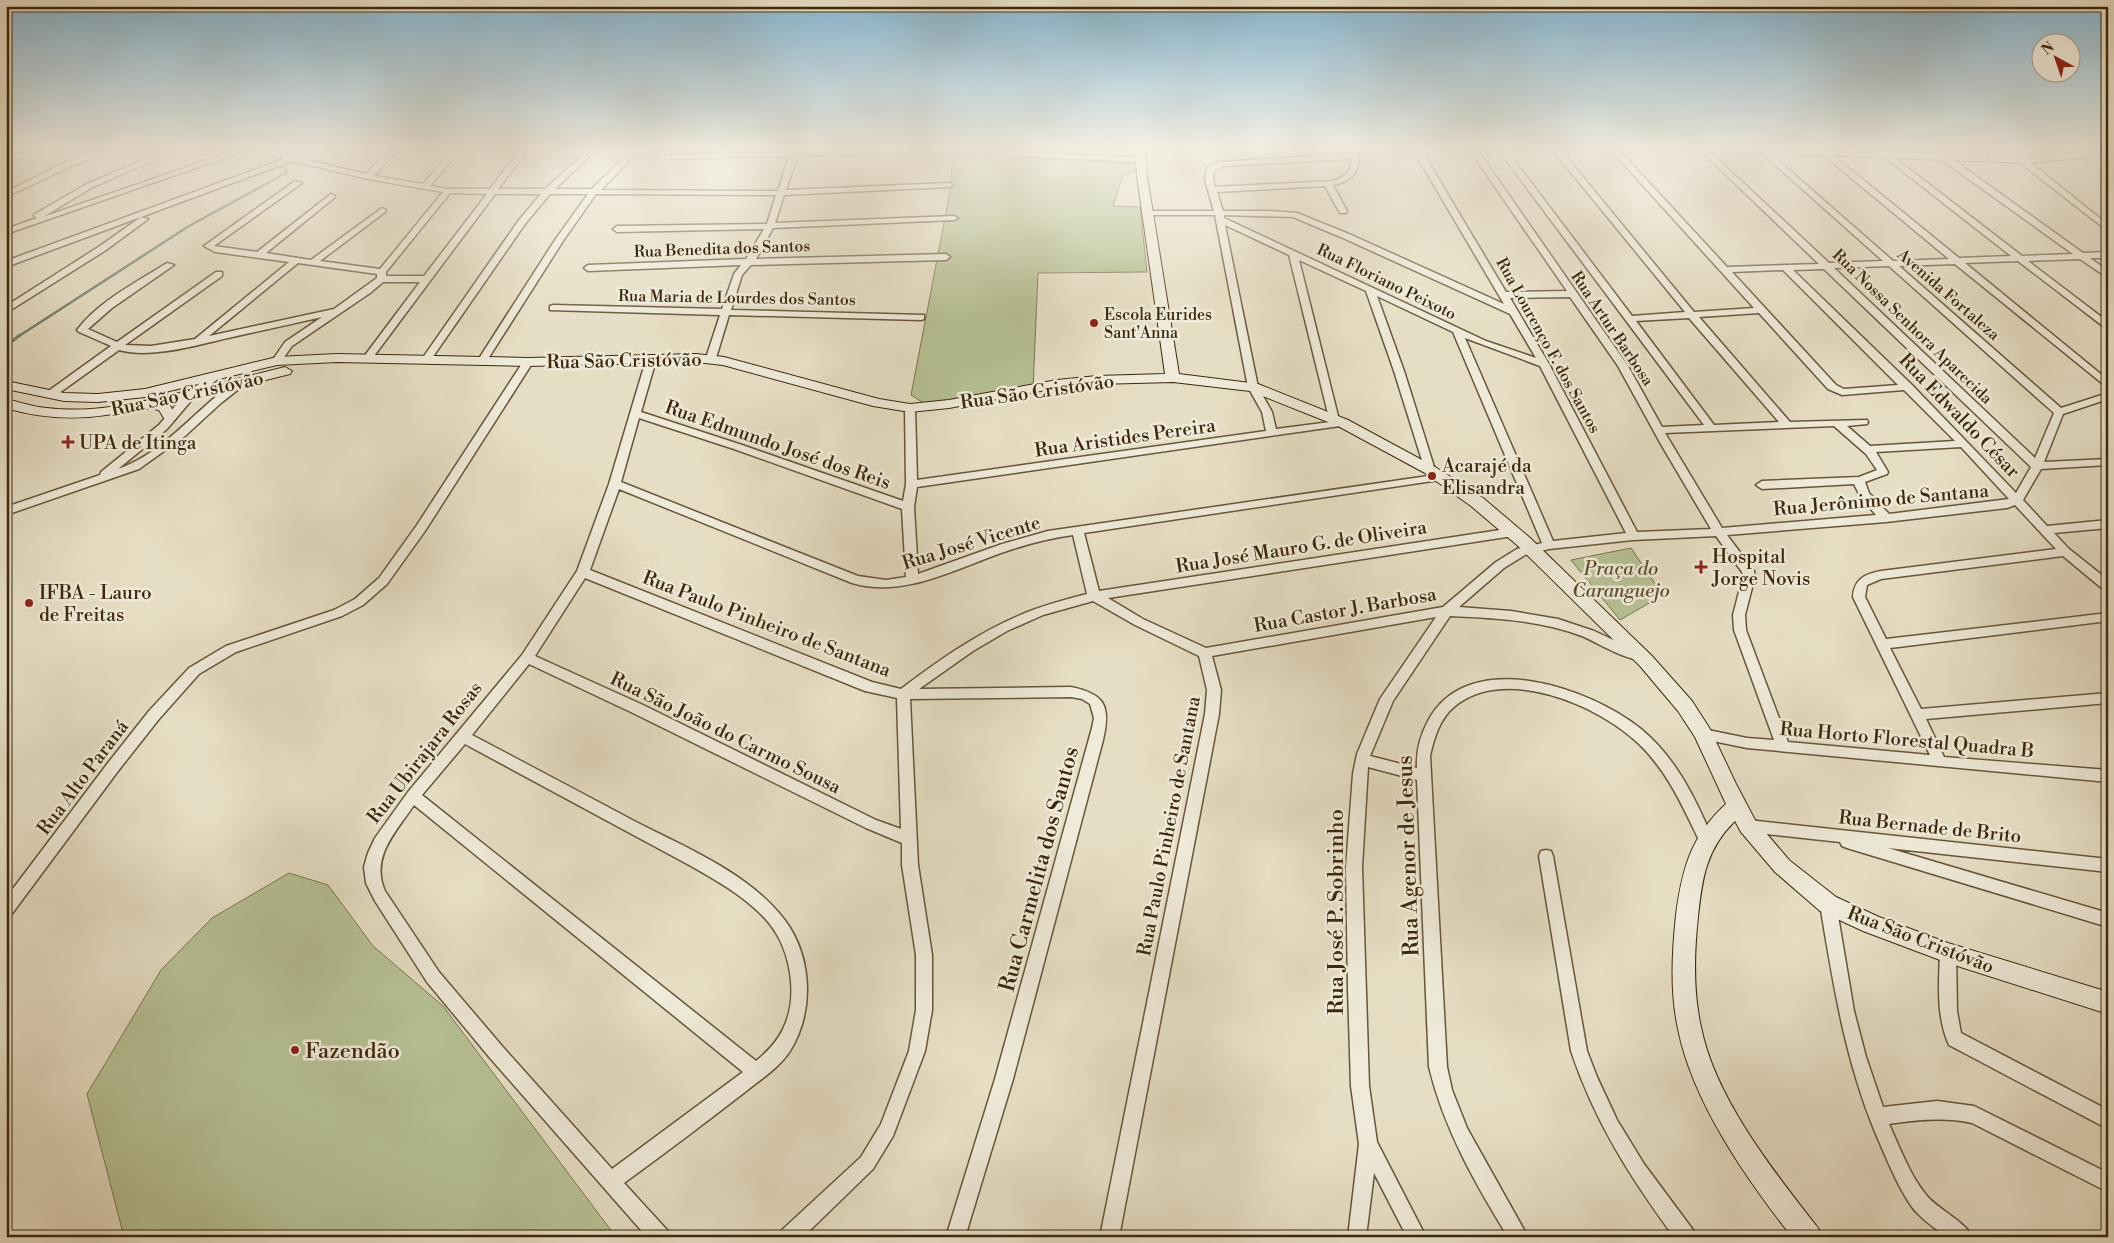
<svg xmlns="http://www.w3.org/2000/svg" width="2114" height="1243" font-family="'Libre Bodoni',serif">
  <rect width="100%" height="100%" fill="#e6dec4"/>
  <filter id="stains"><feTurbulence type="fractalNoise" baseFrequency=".004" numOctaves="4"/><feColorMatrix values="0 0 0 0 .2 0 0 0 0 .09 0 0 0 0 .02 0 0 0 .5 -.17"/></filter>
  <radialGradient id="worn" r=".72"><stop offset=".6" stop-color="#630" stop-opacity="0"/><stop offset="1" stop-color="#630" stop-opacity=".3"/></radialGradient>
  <path fill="#b6c194" stroke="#7a7450" d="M953 153 1131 164 1137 171 1123 175 1113 206 1140 207 1147 272 1038 273 1033 389 930 407 911 395 950 192Z
    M1631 548 1663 595 1620 620 1571 560Z
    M289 873 328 885 373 946 443 1006 616 1237H124L87 1094 161 970 212 918Z"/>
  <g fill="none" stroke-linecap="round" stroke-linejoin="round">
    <path stroke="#72816f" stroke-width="2.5" d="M19 336 189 226 288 172 266 148"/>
    <path stroke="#72816f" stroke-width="3" d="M6 346 20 335"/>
    <g stroke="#67563a" stroke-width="3">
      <path id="street" d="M35 148H45L6 164V159Z
        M106 148H117L74 165 6 197V192L68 161Z
        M170 148H181L91 188 43 217 242 148H253L6 234V229L37 218 34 216 35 214 85 185Z
        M254 148H265L290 156 306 148H315L298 158 366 174 391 148H399L374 176 423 184 454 148H462L430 186 448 189H490L521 148H529L498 189H545L590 148H598L555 189H592L633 148H641L601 190 778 191 789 156 666 159 665 157 669 155 941 148 1140 158 1144 160 1140 162 937 152 797 156 786 190 949 183 953 185 949 187 784 195 775 223 954 216 958 218 954 220 773 228 756 259 946 254 950 257 946 260 751 265 742 275 731 310 924 315V319L921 320 729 315 716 358 711 361 706 358 720 315 550 310V306L553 305 722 309 734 274 741 265 588 271 584 268 588 265 746 259 764 229 617 232 613 229 617 226 767 224 776 195 596 194 563 241 486 362H480L478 360 555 240 588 194H550L525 224 430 361H424L422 359 519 220 541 194H495L371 360H365L363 358 420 282H383L370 293 292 346 280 363H274L272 361 285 342 322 317C291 324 260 331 228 338 197 345 151 359 119 350L55 396H47V392L111 346 79 332 77 330C99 301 137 282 167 263L174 265 112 308 88 329 117 342 216 272H222V276L125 345 151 346 195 339 289 262 215 252 204 246 295 181 302 183 214 246 257 252 331 194 335 196 334 198 266 253 311 260 382 208 386 210 385 212 320 261 380 269 443 192 368 179 292 161 6 267V261L284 159ZM450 193 487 194 424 276H386V272ZM298 263 377 274V278L334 309 209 336Z
        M1350 148H1356C1364 168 1353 182 1333 185L1347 211 1346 213H1340L1325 186 1217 192 1223 211H1270L1297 213 1349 234 1504 304 1412 148H1420L1506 292 1567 291 1468 148H1476L1628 366 1662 427 1704 425 1497 148H1505L1632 316 1685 312 1551 148H1559L1694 312 1754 308 1609 148H1617L1727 267 1819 264 1698 148H1706L1829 263 1883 261 1756 148H1764L1893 261 1949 259 1815 148H1824L1959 258 2011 256 1873 148H1882L2022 256 2073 254 1942 160V156H1948L2083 253 2108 252V258H2090L2108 271V278L2080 259 2028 261 2108 322V330L2018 261 1965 263 2108 380V388L1955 264 1899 266 2061 408 2108 393V399L2063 414 2044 462 2108 459V465L2041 469 2023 500 2047 526 2108 520V528L2054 533 2069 549 2108 580V591L2104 590 2063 556 1881 579 1867 585 1865 597 1886 639 2108 613V621L1890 648 1921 709 2108 693V703L1926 719 1944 757 2108 770V782L1747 748 1698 738 1696 734 1698 730 1703 729 1747 738 1774 740 1734 630 1733 615 1743 576 1742 572 1716 536 1633 540 1549 549 1525 555 1504 568 1459 607 1511 611 1558 619 1594 631 1642 653 1643 656 1642 659C1631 663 1594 641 1582 636 1540 620 1495 618 1450 616L1393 701 1370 756 1417 768C1416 751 1420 736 1428 721 1468 645 1591 688 1641 729 1676 758 1696 799 1713 840L1711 844 1706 846 1701 844C1683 808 1669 773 1639 744 1599 705 1505 665 1455 706 1440 718 1434 738 1430 756L1447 1067 1452 1090 1467 1128 1528 1237H1508C1475 1183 1444 1129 1429 1067L1417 780 1368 767 1362 867 1369 1086 1377 1142 1426 1237H1407L1374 1173 1366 1237H1348L1359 1144 1351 1086 1348 988 1346 867 1353 774 1357 754 1380 699 1436 617 1212 656 1221 690 1219 714 1119 1237H1100L1205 714 1207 690 1199 656 1135 625 1093 601 1043 615 1007 631 973 651 919 689 1071 687C1105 694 1111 706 1103 740L1013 1079 965 1237H946L995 1079 1092 728 1094 718 1090 704 1082 699 1071 697 910 699 918 865 932 955V1010L925 1051 893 1136 873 1169 803 1237H780L782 1230 861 1157 881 1124 909 1051 916 1010V955L902 865V843L866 828 633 713 529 664 472 735C527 764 582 793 636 822 685 847 743 871 779 913 812 950 816 1009 790 1051 779 1068 761 1079 745 1092 705 1123 665 1153 624 1183L667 1230 669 1237H647L490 1058 427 982 375 901 366 883 364 867 368 853 375 838 408 792 522 655 577 571 609 484 646 360 651 357 656 360 641 412 742 445 903 501 906 484 905 408 910 405 915 408 917 480 1266 431 1262 412 1248 387 1215 215H1148L1144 213 1148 211H1214L1205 180 1207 168 1219 162 1350 154ZM1351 159C1352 172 1344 177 1333 181L1215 187 1213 180 1214 171 1224 166ZM1224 215 1293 217 1343 238 1510 314 1536 358 1486 341 1224 218ZM1225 225 1289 255 1330 422 1276 429 1272 412 1258 387ZM1299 260 1366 291 1394 371 1425 470 1430 473 1435 470 1404 371 1377 296 1453 332 1542 543 1517 549 1496 562 1443 607 1206 648 1143 619 1108 598 1513 536 1519 532 1513 528 1099 591 1084 533 1446 479 1447 477 1442 474 1048 531 1002 544 918 574 914 507 917 487 1347 425 1348 423 1347 421 1339 420ZM1889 266 2054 413 2035 458 1834 268ZM1824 269 2031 467 2016 493 1912 385 1793 270ZM1783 270 1898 385 1844 389 1836 385 1732 272ZM1570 297 1618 366 1662 446 1711 529 1637 532 1549 364 1510 298ZM1759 313 1828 389 1842 395 1904 390 1955 441 1870 446 1847 426 1867 424 1868 422 1867 420 1790 422 1699 317ZM1689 318 1779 422 1714 425 1636 321ZM1465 338 1540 366 1626 533 1553 541ZM639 418 734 449 902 509 906 577 886 580 858 576 621 482ZM1834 426 1866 454 1877 470 1859 477 1762 481 1756 485 1762 489 1854 484 1861 498 1876 515 1722 528 1665 433ZM1961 447 2009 499 1889 514 1869 493 1865 482 1887 474 1888 472 1876 452ZM619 489 852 583C906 599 960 566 1010 550 1031 543 1052 538 1073 535L1087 594C1064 600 1040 606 1018 616 976 634 938 661 901 689L872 682 590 570ZM2015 505 2056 549 1881 571C1865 574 1854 579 1853 597L1930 755 1788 742 1746 630 1745 615 1755 576 1754 571 1727 535 1886 522 2007 508ZM585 578 865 691 897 698 901 829 876 820 643 705 535 656ZM465 744 691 866C719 882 748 898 769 923 791 950 799 997 783 1029 777 1042 767 1052 756 1061L422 795ZM414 805 743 1072 612 1169 502 1046 439 972 385 891C370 857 396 832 414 805Z
        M1924 148H1932L1942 157 1935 159Z
        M1983 148H1992L2005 159 1998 161Z
        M2048 148H2057L2069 158 2062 160Z
        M2019 158H2025L2108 225V231L2019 162Z
        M141 217 148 219 106 250 6 313V306L100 246Z
        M528 359 533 362 425 531 387 584 363 605 342 616 236 652 199 674 159 719 118 771 11 915 6 917V898L108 763 149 711 189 668 226 646 334 610 355 599 379 578 417 525 523 362Z
        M214 374 218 375V379L195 396 167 429 118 469C154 457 183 425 212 400 221 392 231 386 240 379L244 378 249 381 221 403 185 436 139 469 6 515V507L100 475 101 472 159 425 187 392Z
        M1748 820 2108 859V872L1888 848 2108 913V927L1847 848 1842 846 1840 842 1748 832 1743 830 1741 826 1743 822Z
        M1546 850 1551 851 1553 856 1587 1051 1597 1077 1617 1120 1644 1164 1693 1230 1695 1237H1674C1630 1177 1595 1122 1571 1051L1539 856 1541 851Z
        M1828 897 1833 899 1836 904 1854 1011 1866 1057 1883 1107 1937 1101 1974 1106 2108 1173V1192L1972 1123C1944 1117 1917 1120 1889 1124 1900 1148 1910 1176 1927 1196 1938 1209 1967 1223 1972 1237H1947C1935 1228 1921 1219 1912 1207 1899 1188 1890 1167 1881 1146 1846 1067 1834 989 1820 904L1823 899Z
        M1948 946 1954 948 1956 953 1957 1011 1961 1033 2108 1110V1129L1949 1045C1936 1016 1939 984 1940 953L1942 948Z"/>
    </g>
    <g stroke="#3d280c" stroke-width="2">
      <path id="secondary" d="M1135 148H1145L1147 176 1179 374 1258 384 1348 420 1435 467 1483 498 1529 537 1652 656 1692 701 1710 729 1736 784 1755 820 1789 860 1836 897 1879 917 1948 943 2108 992V1014L1948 963 1863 931 1820 911 1775 872 1741 832 1735 821C1706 849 1702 879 1698 917 1694 954 1693 991 1701 1027 1715 1098 1774 1172 1818 1228L1822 1237H1792C1746 1178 1693 1103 1678 1029 1670 992 1672 953 1676 915 1682 869 1691 836 1726 804L1695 737 1678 711 1640 666 1517 545 1471 506 1425 473 1338 426 1250 391 1173 382 1097 384 1057 388 949 408 910 412 873 406 723 365 696 362 528 366 337 362 277 365 145 397 98 402 64 401 6 389V381L64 393 98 394 145 389 277 357 337 354 528 358 696 354 724 357 879 399 910 404 949 400 1057 380 1097 376 1165 374 1137 176Z
        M1698 148H1788L2030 157 2108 149V155L2030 163 1703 151Z
        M285 367 292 371 290 374 230 389 223 385 225 382Z
        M188 391 193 392 195 395 193 398 169 404 177 417 175 420H165L159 410C143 406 123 413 106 415 72 420 39 418 6 408V399C20 402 33 407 47 408 94 414 143 402 188 391Z"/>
    </g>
    <use href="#street" fill="#efead9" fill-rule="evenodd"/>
    <use href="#secondary" fill="#efead9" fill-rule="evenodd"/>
  </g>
  <linearGradient id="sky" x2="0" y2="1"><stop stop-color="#87b7d2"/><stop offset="0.46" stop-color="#f4f0e4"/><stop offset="1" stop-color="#f4f0e4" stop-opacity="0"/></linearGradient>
  <rect width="2114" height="322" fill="url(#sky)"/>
  <g fill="#8f2418" stroke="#efead9" stroke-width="2">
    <circle cx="1094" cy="323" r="5"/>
    <path d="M65.5 434.5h5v5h5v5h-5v5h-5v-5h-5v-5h5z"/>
    <circle cx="1432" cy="476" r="5"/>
    <path d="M1698.5 559.5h5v5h5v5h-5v5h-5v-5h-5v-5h5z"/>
    <circle cx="29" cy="603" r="5"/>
    <circle cx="295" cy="1050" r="5"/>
  </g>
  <g text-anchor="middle" stroke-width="5" stroke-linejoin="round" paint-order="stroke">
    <g font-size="16" fill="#3d280c" stroke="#efead9">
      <text transform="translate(722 248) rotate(-2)" y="6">Rua Benedita dos Santos</text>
      <text transform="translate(1387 281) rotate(26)" y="6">Rua Floriano Peixoto</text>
      <text transform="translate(1949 294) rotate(41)" y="6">Avenida Fortaleza</text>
      <text transform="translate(737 297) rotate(1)" y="6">Rua Maria de Lourdes dos Santos</text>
      <text transform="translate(1913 326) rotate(44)" y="6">Rua Nossa Senhora Aparecida</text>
      <text transform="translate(1613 328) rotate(56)" y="6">Rua Artur Barbosa</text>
      <text transform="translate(1549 345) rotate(61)" y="6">Rua Lourenço F. dos Santos</text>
    </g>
    <g font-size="16" fill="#3d280c" stroke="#efead9" text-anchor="start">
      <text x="1104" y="320">Escola Eurides<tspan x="1104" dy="18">Sant'Anna</tspan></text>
    </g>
    <g font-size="19" fill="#3d280c" stroke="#efead9">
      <text transform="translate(624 360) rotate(-1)" y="7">Rua São Cristóvão</text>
      <text transform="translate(1037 391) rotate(-8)" y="7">Rua São Cristóvão</text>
      <text transform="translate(187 393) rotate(-12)" y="7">Rua São Cristóvão</text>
      <text transform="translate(1960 415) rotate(46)" y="7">Rua Edwaldo César</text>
      <text transform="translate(1125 437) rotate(-8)" y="7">Rua Aristides Pereira</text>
      <text transform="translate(778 444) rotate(19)" y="7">Rua Edmundo José dos Reis</text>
      <text transform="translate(1881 499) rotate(-5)" y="7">Rua Jerônimo de Santana</text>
      <text transform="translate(971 542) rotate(-17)" y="7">Rua José Vicente</text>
      <text transform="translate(1301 546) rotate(-9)" y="7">Rua José Mauro G. de Oliveira</text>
      <text transform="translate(1345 609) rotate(-10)" y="7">Rua Castor J. Barbosa</text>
      <text transform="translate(767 623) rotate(21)" y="7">Rua Paulo Pinheiro de Santana</text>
      <text transform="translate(726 732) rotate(26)" y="7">Rua São João do Carmo Sousa</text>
      <text transform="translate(1907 739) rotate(5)" y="7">Rua Horto Florestal Quadra B</text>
      <text transform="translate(424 752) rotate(-52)" y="7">Rua Ubirajara Rosas</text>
      <text transform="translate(82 777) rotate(-53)" y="7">Rua Alto Paraná</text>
      <text transform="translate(1168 826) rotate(-79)" y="7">Rua Paulo Pinheiro de Santana</text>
      <text transform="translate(1930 826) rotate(6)" y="7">Rua Bernade de Brito</text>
      <text transform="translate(1921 939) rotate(21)" y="7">Rua São Cristóvão</text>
    </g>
    <g font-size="19" fill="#3d280c" stroke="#efead9" text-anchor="start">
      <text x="79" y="449">UPA de Itinga</text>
      <text x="1442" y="472">Acarajé da<tspan x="1442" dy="22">Elisandra</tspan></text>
      <text x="1712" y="563">Hospital<tspan x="1712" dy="22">Jorge Novis</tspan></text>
      <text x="39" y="599">IFBA - Lauro<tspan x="39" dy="22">de Freitas</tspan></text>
    </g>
    <g font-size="19" font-style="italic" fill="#5b4e2e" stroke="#efead9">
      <text x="1621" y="575">Praça do<tspan x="1621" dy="22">Caranguejo</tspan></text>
    </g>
    <g font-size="22" fill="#3d280c" stroke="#efead9">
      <text transform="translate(1407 856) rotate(-92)" y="8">Rua Agenor de Jesus</text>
      <text transform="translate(1038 869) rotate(-75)" y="8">Rua Carmelita dos Santos</text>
      <text transform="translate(1335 912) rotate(-90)" y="8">Rua José P. Sobrinho</text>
    </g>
    <g font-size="22" fill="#3d280c" stroke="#efead9" text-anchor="start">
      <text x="305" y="1058">Fazendão</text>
    </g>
  </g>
  <rect width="2114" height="1243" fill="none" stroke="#e6dec4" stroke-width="25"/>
  <rect x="8" y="8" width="2099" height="1228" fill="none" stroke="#3d280c" stroke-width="2.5"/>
  <rect x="12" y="12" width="2089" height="1218" fill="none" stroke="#3d280c"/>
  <g transform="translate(2056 58) rotate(320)"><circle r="24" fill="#efead9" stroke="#a89c87"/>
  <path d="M0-4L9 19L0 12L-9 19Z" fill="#8f2418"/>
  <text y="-8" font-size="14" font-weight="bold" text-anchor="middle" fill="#3d280c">N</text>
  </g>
  <rect width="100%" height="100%" filter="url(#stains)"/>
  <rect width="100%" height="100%" fill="url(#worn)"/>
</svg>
